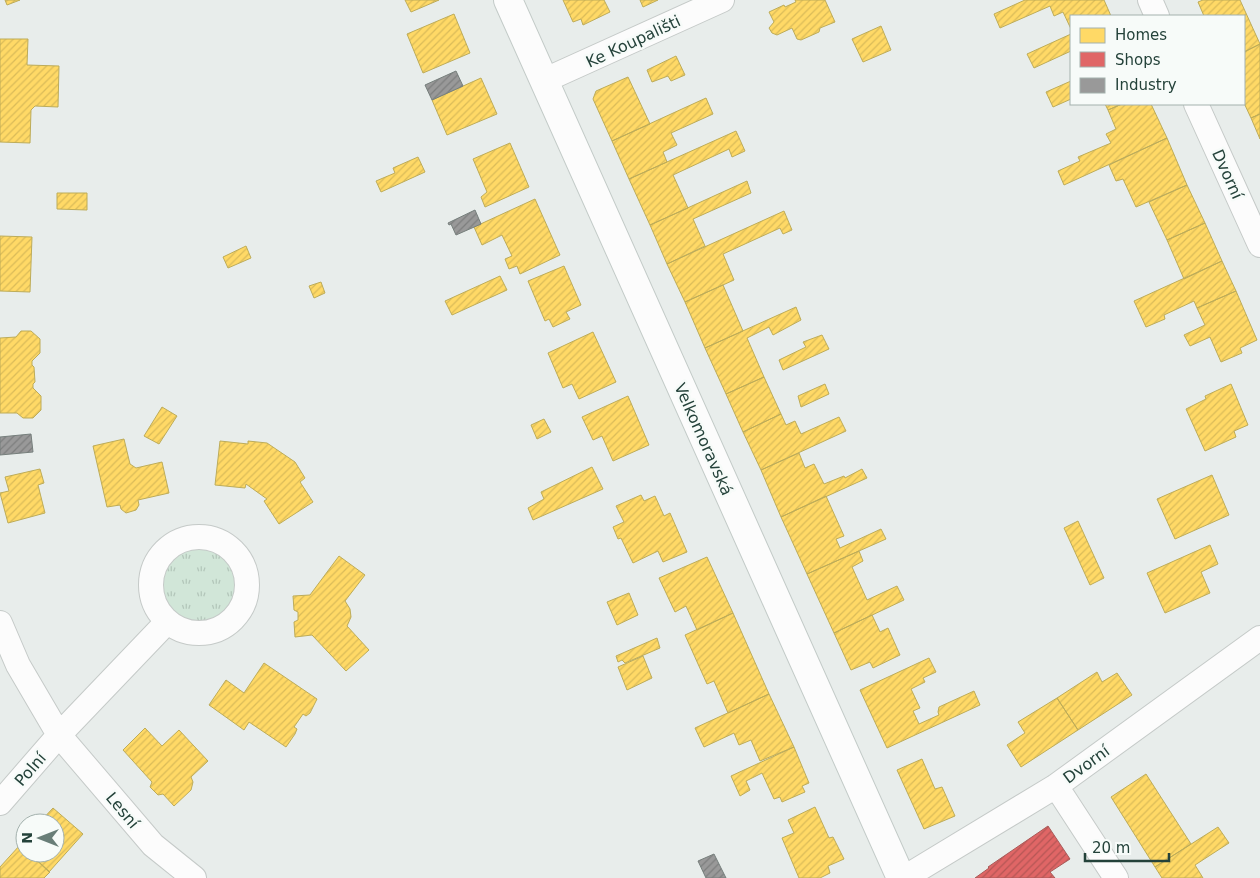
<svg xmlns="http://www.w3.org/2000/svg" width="1260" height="878" font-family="'DejaVu Sans',sans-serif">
  <defs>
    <pattern id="grass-tufts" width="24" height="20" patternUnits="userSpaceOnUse" patternTransform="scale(1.25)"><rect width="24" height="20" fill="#d1e6d8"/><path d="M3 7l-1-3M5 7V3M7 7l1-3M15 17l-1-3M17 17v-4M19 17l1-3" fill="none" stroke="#b3c6ba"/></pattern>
    <pattern id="homes-hatch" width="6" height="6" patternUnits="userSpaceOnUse" patternTransform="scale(1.25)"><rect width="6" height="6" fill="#ffd966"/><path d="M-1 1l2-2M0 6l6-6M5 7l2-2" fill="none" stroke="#dabb59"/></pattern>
    <pattern id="shops-hatch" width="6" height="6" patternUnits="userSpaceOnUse" patternTransform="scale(1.25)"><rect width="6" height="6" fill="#e06666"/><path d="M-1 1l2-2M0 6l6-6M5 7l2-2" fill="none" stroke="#b55655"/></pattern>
    <pattern id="industry-hatch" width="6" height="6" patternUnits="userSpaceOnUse" patternTransform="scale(1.25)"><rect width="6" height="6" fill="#999"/><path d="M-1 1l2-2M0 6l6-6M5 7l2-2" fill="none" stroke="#7d7e7e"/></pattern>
  </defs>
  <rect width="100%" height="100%" fill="#e8edeb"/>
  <path fill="url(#grass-tufts)" d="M157 585a41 41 0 1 1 82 0a41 41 0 1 1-82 0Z"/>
  <path fill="url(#homes-hatch)" stroke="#bdac59" d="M5 0H20L7 5Z
    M405 0H439L411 12Z
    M563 0H604L610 12 583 25 581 19 573 22Z
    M640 0H658L643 7Z
    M795 0H825L835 22 820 28 819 32 801 40 797 39 792 28 777 35 772 33 769 28 774 22 769 12 784 5 785 7 796 2Z
    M1025 0H1104L1111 16H1071V29L1063 12 1054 16 1050 6 1000 28 994 14Z
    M1203 0H1240L1260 44 1244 52V16H1204L1198 2Z
    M454 14 470 53 423 73 407 34Z
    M881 26 891 50 863 62 852 39Z
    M1071 34V51L1034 68 1027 54Z
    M0 39H28L27 65 59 66 58 107 35 106 31 110 30 143 0 142Z
    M1260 44V114L1251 118 1244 103V52Z
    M676 56 685 75 671 81 668 76 652 82 647 70Z
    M628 77 650 124 612 141 593 99 596 91Z
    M481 78 497 114 447 135 432 100Z
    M1071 81V99L1053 107 1046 92Z
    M706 98 713 114 671 133 677 145 663 152 667 162 629 179 612 141Z
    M1105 104H1122L1108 110Z
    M1122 104H1151L1167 138 1064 185 1058 171 1080 161 1078 157 1111 143 1106 134 1116 129 1108 110Z
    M1260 114V139L1251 118Z
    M736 131 745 151 732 157 729 149 673 175 688 208 650 225 629 179Z
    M1167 138 1187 185 1136 207 1123 179 1116 181 1109 165Z
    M510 143 529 187 485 207 481 197 487 192 473 159Z
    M418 157 425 172 381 192 376 181 395 173 393 168Z
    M747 181 751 193 693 219 705 246 667 264 650 225Z
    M1187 185 1205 223 1167 240 1149 202Z
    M57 193H87V210L57 209Z
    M535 199 560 255 520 274 517 266 509 269 505 259 512 256 502 235 482 245 474 227Z
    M784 211 792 230 783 234 780 228 723 254 734 280 685 302 667 264Z
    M1205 223 1222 261 1184 279 1167 240Z
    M0 236 32 237 30 292 0 291Z
    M246 246 251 258 228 268 223 257Z
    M1222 261 1236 291 1197 308 1194 301 1164 315 1165 319 1146 327 1134 301Z
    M564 266 581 305 566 312 570 319 553 327 549 319 545 321 528 281Z
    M500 276 507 290 452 315 445 301Z
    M321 282 325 293 314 298 309 286Z
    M723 285 743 331 705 348 685 302Z
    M1236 291 1257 340 1240 348 1242 353 1221 362 1210 337 1190 346 1184 335 1205 325 1197 308Z
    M796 307 801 320 773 335 769 327 747 338 764 377 726 394 705 348Z
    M21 331H31L40 339V353L32 361V365L34 367 35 382 33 384V388L41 396V410L33 418H23L17 413H0V338L16 337Z
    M593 332 616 382 579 399 572 384 563 388 548 353Z
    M822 335 829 349 783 370 779 360 806 347 803 342Z
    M764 377 781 414 743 432 726 394Z
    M825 384 829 394 801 407 798 396Z
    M1231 384 1248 425 1234 431 1236 437 1205 451 1186 409 1206 399 1205 396Z
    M628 396 649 445 613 461 602 436 593 440 582 417Z
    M162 407 177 416 159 444 144 436Z
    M781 414 786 425 795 421 801 434 839 417 846 431 761 470 743 432Z
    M544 419 551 432 537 439 531 425Z
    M124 439 130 464 136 468 162 462 169 493 138 500 139 505 136 510 126 513 121 509 120 505 107 507 93 446Z
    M220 441 248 444V441L267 443 295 462 305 478 300 482 313 502 279 524 264 501 267 499 246 484 245 488 215 485Z
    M799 453 805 468 814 464 824 484 844 476 845 478 862 469 867 478 781 517 761 470Z
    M592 467 603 489 533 520 528 508 544 499 541 492Z
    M40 469 44 483 38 485 45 513 8 523 0 493 9 491 5 477Z
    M1212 475 1229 515 1175 539 1157 499Z
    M641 495 644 501 655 496 664 516 670 513 687 552 663 562 658 551 633 563 621 538 618 539 613 527 624 522 616 506Z
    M826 496 844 536 836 539 840 548 881 529 886 539 807 574 781 517Z
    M1078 521 1104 578 1090 585 1064 528Z
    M1210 545 1218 564 1201 572 1210 593 1165 613 1147 573Z
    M859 551 863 561 852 567 867 600 897 586 904 600 834 633 807 574Z
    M339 556 365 575 345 601 350 609 351 617 347 626 369 650 346 671 312 635 295 637 294 622 298 620V612L294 610 293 596 310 595Z
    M707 557 733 613 697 630 686 606 675 612 659 578Z
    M629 593 638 615 617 625 607 602Z
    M733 613 769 694 728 713 714 681 707 684 685 635Z
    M872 615 880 632 888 628 900 655 873 668 870 662 851 670 834 633Z
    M657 638 660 648 625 663 622 660 618 662 616 656Z
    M643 656 652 678 627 690 618 667Z
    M929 658 936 672 923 678 925 682 911 689 920 708 913 711 919 724 939 715 938 712 939 707 974 691 980 705 887 748 860 690Z
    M264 663 317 699 310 713 306 716 303 714 294 727 297 729 295 734 286 747 249 722 244 730 209 705 226 680 244 693Z
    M1097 672 1102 682 1117 673 1132 695 1078 730 1057 698Z
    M769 694 794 747 760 761 751 740 739 745 734 733 704 747 695 728Z
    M1057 698 1078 730 1021 767 1007 745 1025 733 1018 722Z
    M145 728 162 746 179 730 208 761 191 777 193 782 191 790 174 806 163 794 158 795 150 787 152 782 123 750Z
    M794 747 809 783 802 786 805 792 782 802 780 797 774 799 762 773 746 781 750 790 740 796 731 776Z
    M922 759 935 789 942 787 955 816 924 829 897 770Z
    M1146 774 1191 844 1155 867 1111 797Z
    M815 807 829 838 833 837 844 859 828 866 830 873 820 878H799L782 838 794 833 788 820Z
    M53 808 83 834 49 872 29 853H55V823H39Z
    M1218 827 1229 843 1195 865 1203 878H1162L1155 867Z
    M25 839V850L20 845Z
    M20 845 25 850V853H29L50 872 44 878H0V867Z"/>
  <path fill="url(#shops-hatch)" stroke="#a85b59" d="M1048 826 1070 859 1050 872 1055 878H975L989 868 988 867Z"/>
  <path fill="url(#industry-hatch)" stroke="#767f7c" d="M456 71 463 86 432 100 425 85Z
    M475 210 481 224 456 235 451 224 449 225 448 223Z
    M31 434 33 452 0 455V437Z
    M714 854 726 878H706L698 861Z"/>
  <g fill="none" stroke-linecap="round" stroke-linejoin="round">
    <g stroke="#c5cac8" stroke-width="26">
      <path id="street" d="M1150 0 1157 16
        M543 81 722 0
        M1196 104 1260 245
        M151 585a48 48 0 1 1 96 0a48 48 0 1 1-96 0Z
        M0 623 18 665 59 735 153 845 194 878
        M1056 786 1116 878
        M0 803 59 735 167 622
        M904 878 1056 786 1260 638"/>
    </g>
    <g stroke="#c3cbc8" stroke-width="30">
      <path id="secondary" d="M508 0 901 878"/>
    </g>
    <use href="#street" stroke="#fcfcfc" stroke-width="24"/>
    <use href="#secondary" stroke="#fcfcfc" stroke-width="28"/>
  </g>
  <g text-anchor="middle" stroke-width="5" stroke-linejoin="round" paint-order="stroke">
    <g font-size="16" fill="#24423a" stroke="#f7fbf9">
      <text transform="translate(633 41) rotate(-25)" y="6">Ke Koupališti</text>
      <text transform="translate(1228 174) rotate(66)" y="6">Dvorní</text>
      <text transform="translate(704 439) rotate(66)" y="6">Velkomoravská</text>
      <text transform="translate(1086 764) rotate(-36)" y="6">Dvorní</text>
      <text transform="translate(30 769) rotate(-49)" y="6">Polní</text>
      <text transform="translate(123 810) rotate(50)" y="6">Lesní</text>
    </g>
  </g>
  <rect x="1070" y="15" width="175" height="90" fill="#f7fbf9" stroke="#a3b1ad"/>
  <rect x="1080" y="28" width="25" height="15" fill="#ffd966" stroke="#a3b1ad"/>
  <text x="1115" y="40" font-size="15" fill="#24423a">Homes</text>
  <rect x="1080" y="52" width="25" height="15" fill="#e06666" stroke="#a3b1ad"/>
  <text x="1115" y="65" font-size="15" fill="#24423a">Shops</text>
  <rect x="1080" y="78" width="25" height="15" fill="#999999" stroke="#a3b1ad"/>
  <text x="1115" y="90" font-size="15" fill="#24423a">Industry</text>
  <g transform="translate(40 838) rotate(270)"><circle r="24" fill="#f7fbf9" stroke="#a3b1ad"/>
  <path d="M0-4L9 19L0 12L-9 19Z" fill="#697e78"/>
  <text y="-8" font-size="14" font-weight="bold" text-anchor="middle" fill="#24423a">N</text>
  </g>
  <path d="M1085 853v8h84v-8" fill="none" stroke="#24423a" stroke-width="2.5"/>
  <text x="1092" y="853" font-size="15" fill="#24423a" stroke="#f7fbf9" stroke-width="4" paint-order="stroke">20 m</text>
</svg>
